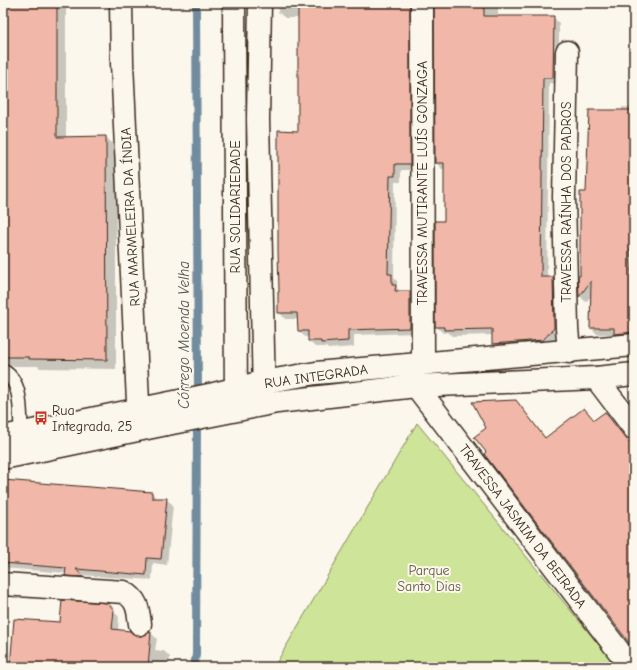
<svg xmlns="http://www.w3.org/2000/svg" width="637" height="670" font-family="'Comic Neue',sans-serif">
  <rect width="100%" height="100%" fill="#fbf7ec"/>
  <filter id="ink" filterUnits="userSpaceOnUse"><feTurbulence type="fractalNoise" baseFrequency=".025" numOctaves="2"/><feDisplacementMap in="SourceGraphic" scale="8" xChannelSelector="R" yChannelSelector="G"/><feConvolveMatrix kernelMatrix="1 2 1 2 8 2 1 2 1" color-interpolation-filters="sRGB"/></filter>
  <g filter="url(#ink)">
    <path fill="#cee499" stroke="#84875c" d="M417 423 617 667H274Z"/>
    <path fill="#0003" d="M3 3H66V138L106 137 116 147V369L40 368 38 366H3Z
      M278 3H417L416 170H401V182H395L394 278 397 281V288L401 292H410L416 298V333L354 335V347L328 349 326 347H315L309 341V337H305L299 331 298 319H285L279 312 299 132V18H285L278 12Z
      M435 3H498V17H553L559 23V84L549 83 547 278H553L559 284 557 338 549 346 499 349 493 343V335L452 336 448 332 443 333 436 326 445 222V169H442L436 163Z
      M622 107 634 108V338L621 340 615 334H597L591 328 592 295 586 302 580 296 579 277H581L587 193 622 111Z
      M516 401 522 408 546 439 595 421 605 414 632 447 622 455 634 470V646L487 452V428Z
      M3 481 152 493 158 499H166L173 505 167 565 153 563 152 580 80 575 87 582 72 581 66 575V573L3 568Z
      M107 604 119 617 118 631 141 637 151 633 157 639 155 650 164 651 170 657 169 667H14L61 623Z"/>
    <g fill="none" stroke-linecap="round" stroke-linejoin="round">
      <path stroke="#728c9f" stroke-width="8" d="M196 3 198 396
        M194 667 196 654 197 420"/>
    </g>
    <path fill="#f1b7a9" stroke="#3b2a1e" d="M3 3H57V137L106 136 107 360 29 359V357H3Z
      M298 3H410V164H395V176H390L388 274H392V285H396L395 291H410V328L348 330V341L321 343V341H308V331H298L297 313H278V292H279L278 250V130L298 131Z
      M434 3H478V6H484V16H554L553 78H543L541 277H553L554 328 543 340 492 344V329L444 330V327H435V221H444V163H435Z
      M589 110H634V249H630L632 289H634V332L614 334V328H590L591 281 579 297 578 276H580V192H586Z
      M516 400 545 438 584 408 594 420 605 412 634 449V649L484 454 486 452 474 437 486 428 472 402Z
      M3 480 152 492V498H167L161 559 147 558 146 575 76 569 83 577 65 576 66 568 3 563Z
      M62 600 108 603 114 610 112 629 130 631 135 635 141 636 151 632 148 667H10L14 619 60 622Z"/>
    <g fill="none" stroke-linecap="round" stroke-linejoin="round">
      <g stroke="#3b2a1e" stroke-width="16">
        <path id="lane" d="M3 371C23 381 20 414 21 434"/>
      </g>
      <g stroke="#3b2a1e" stroke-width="25">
        <path id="street" d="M422 3 423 363
          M567 52 564 197 567 328 569 352
          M596 378 634 428
          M416 386 631 667
          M3 584 124 592C138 600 138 610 140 624"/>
      </g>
      <g stroke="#3b2a1e" stroke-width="25">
        <path id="secondary" d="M121 3 122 63 139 423
          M234 3 236 404
          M260 3 258 119 264 396
          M3 437 214 394 263 382 316 373 634 345
          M3 458 157 426 277 402 416 386 596 378 634 374"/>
      </g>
      <use href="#lane" stroke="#fbf7ec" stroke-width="13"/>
      <use href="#street" stroke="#fbf7ec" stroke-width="22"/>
      <use href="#secondary" stroke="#fbf7ec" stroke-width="22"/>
    </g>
  </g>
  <defs>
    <g id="bus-bare" transform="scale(1.08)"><path d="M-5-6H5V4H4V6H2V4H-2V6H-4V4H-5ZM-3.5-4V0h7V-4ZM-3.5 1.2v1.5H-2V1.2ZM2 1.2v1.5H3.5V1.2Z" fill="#c8321e" stroke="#fbf7ec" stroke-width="2.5" paint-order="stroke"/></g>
  </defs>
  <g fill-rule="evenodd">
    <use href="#bus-bare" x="41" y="418"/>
  </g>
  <g text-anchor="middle" stroke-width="4" stroke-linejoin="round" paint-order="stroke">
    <g font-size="14" fill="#3b2a1e" stroke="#fbf7ec">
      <text transform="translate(422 183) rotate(-90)" y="5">TRAVESSA MUTIRANTE LUÍS GONZAGA</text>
      <text transform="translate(566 202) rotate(-90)" y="5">TRAVESSA RAÍNHA DOS PADROS</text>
      <text transform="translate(235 207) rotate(-90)" y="5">RUA SOLIDARIEDADE</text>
      <text transform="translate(130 217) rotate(-93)" y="5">RUA MARMELEIRA DA ÍNDIA</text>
      <text transform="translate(316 376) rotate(-8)" y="5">RUA INTEGRADA</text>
      <text transform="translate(523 526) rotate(53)" y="5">TRAVESSA JASMIM DA BEIRADA</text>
    </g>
    <g font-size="14" fill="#3b2a1e" stroke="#fbf7ec" text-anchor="start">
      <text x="52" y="415">Rua<tspan x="52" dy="16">Integrada, 25</tspan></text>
    </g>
    <g font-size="14" fill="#60583d" stroke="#fbf7ec">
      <text x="429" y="575">Parque<tspan x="429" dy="16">Santo Dias</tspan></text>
    </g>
    <g font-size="15" font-style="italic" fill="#525354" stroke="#fbf7ec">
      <text transform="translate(184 335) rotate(-90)" y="5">Córrego Moenda Velha</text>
    </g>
  </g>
  <rect width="637" height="670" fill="none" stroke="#fbf7ec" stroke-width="16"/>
  <rect x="8" y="8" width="621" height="654" fill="none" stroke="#3b2a1e" stroke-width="1.5" filter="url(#ink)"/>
</svg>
